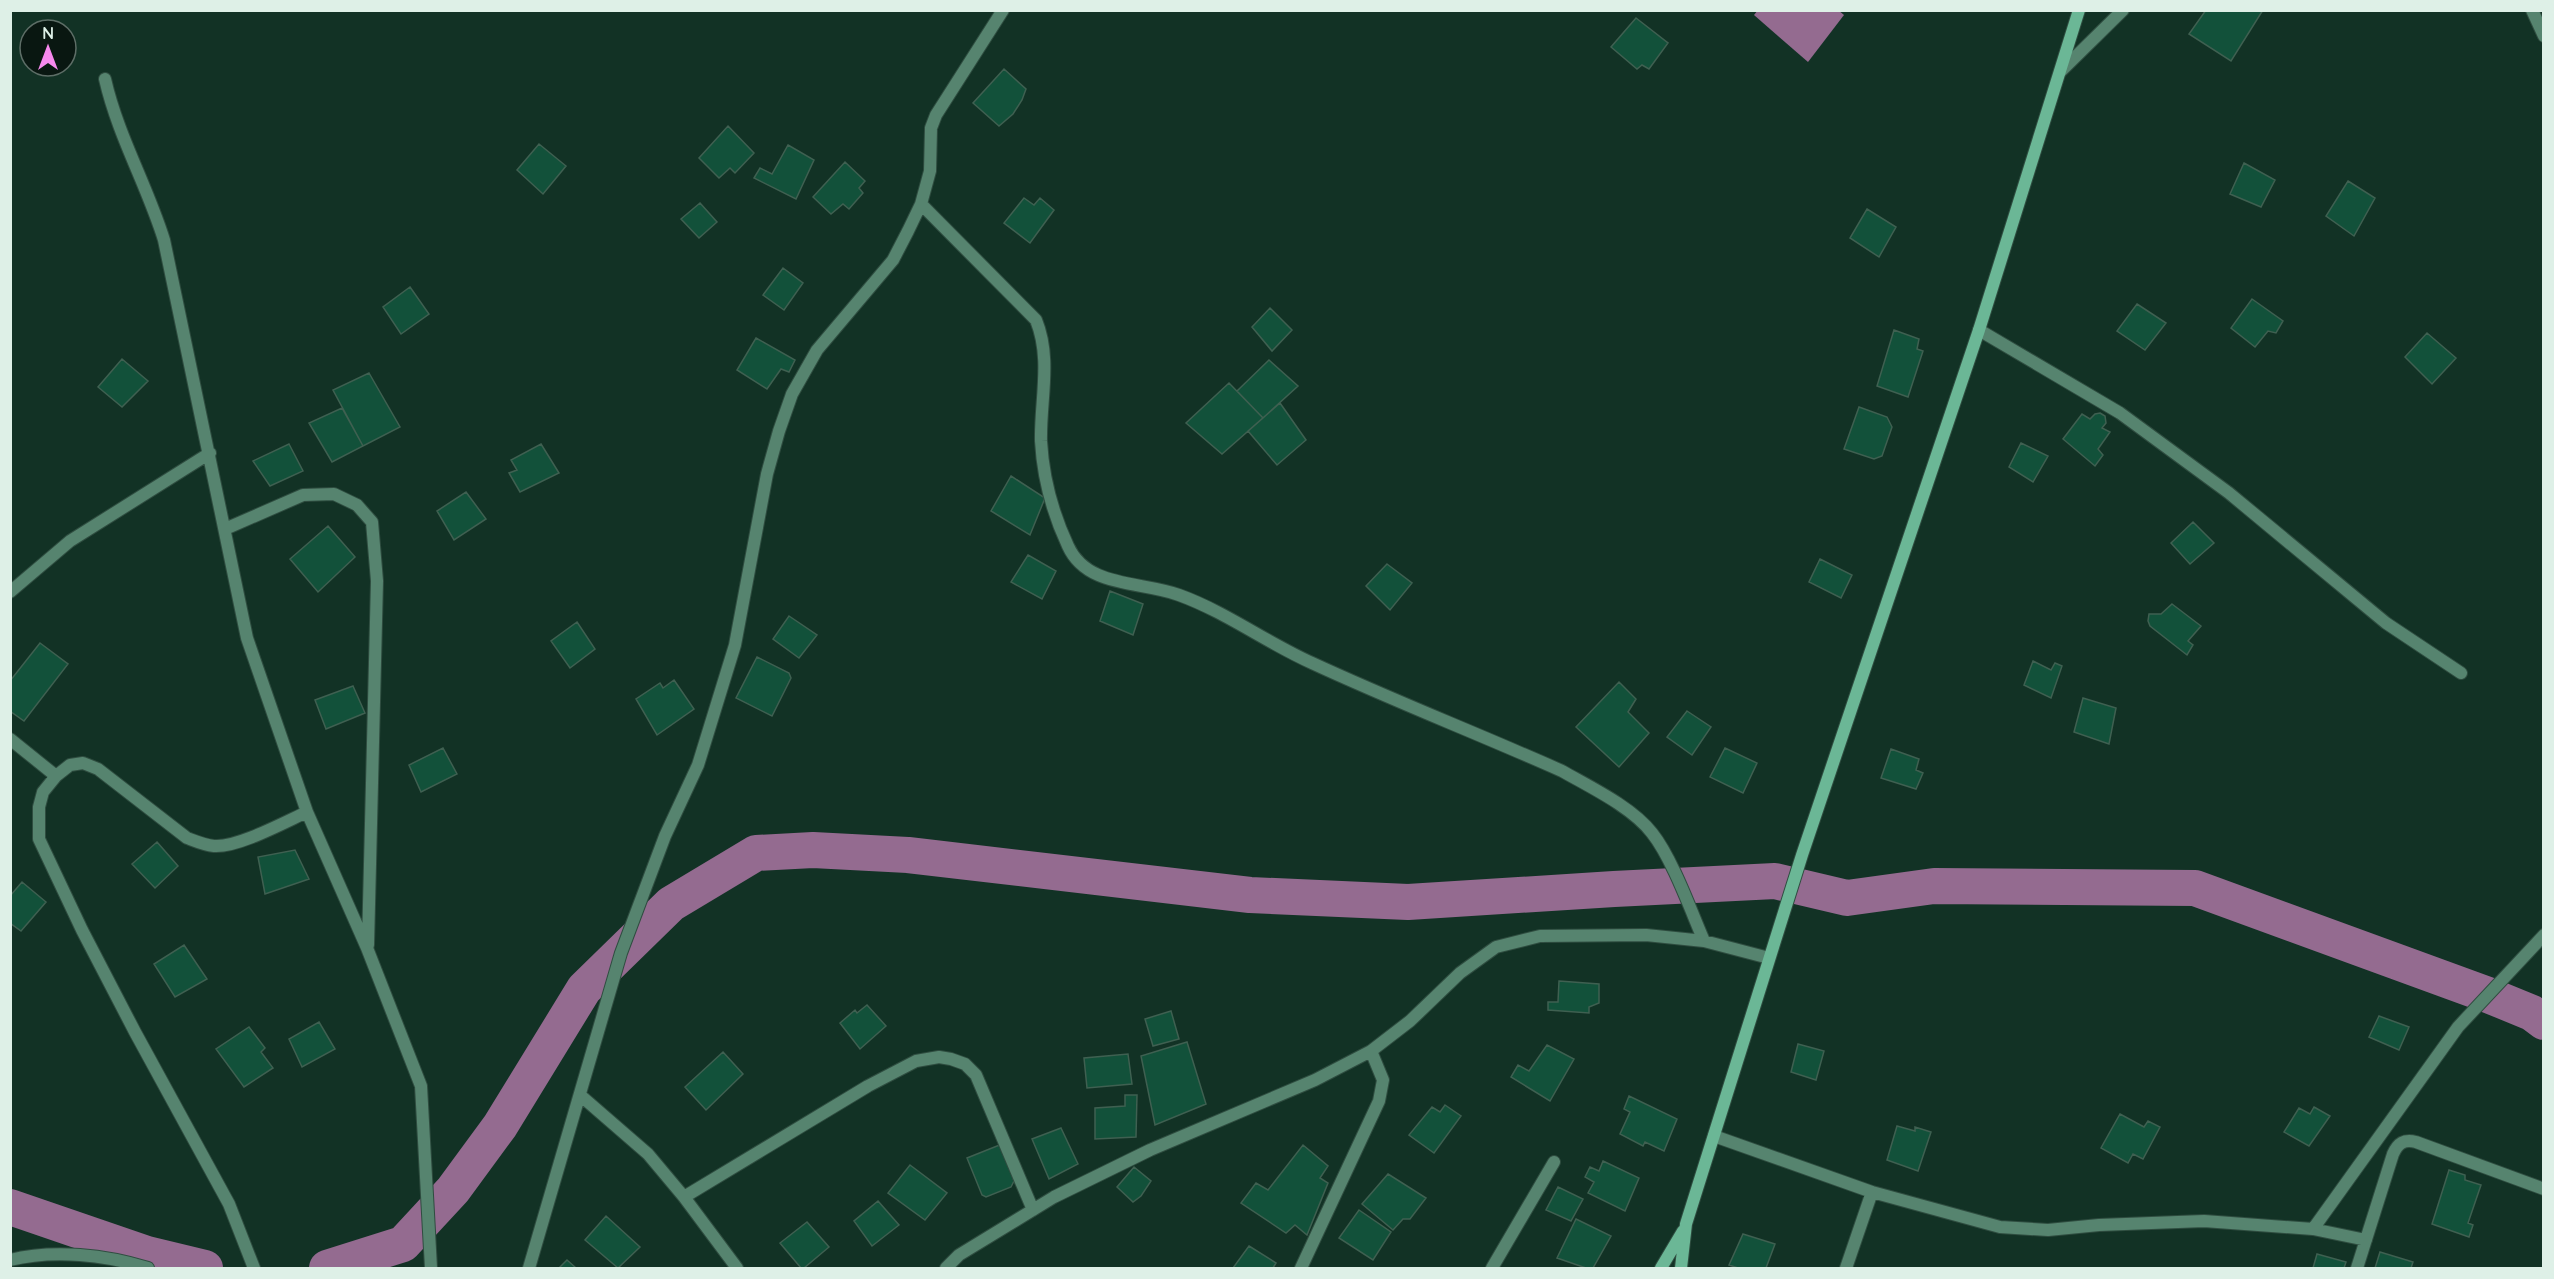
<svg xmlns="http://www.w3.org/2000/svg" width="2554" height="1279" font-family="Quicksand,sans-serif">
  <rect width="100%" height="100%" fill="#123225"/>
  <path fill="#946b90" d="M1758 10H1838L1844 15 1808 62 1754 15Z"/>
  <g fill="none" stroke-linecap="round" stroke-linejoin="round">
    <path stroke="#946b90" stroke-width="36" d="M10 1207 147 1254 205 1268
      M327 1268 403 1244 453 1190 500 1126 584 989 671 904 756 853 813 850 908 855 1250 895 1408 902 1614 889 1775 881 1847 898 1934 886 2195 888 2488 995 2532 1013 2544 1022"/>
  </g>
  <path fill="#12513a" stroke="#3f6051" stroke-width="1.5" d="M2206 10H2263L2231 61 2189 34Z
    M1636 18 1668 43 1649 69 1642 65 1637 69 1611 47Z
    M1004 69 1026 89 1022 100 1013 114 999 126 973 103Z
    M728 126 754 153 735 173 730 168 719 178 699 158Z
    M539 144 566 166 543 194 517 170Z
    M788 145 814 160 796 199 754 178 760 168 772 174Z
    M845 162 865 181 859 188 863 193 849 209 843 204 831 214 813 197Z
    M2244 163 2275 180 2261 207 2230 194Z
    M2348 181 2375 198 2354 236 2326 216Z
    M1024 198 1034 205 1040 198 1054 210 1030 243 1004 223Z
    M700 203 717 222 699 238 681 219Z
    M1867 209 1896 227 1879 257 1850 238Z
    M783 268 803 283 784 310 763 295Z
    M410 287 429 314 401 334 383 307Z
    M2252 299 2283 321 2276 333 2268 331 2255 347 2231 328Z
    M2137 304 2166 323 2145 350 2117 331Z
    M1270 308 1292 330 1272 351 1252 327Z
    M1894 330 1919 339 1917 349 1923 351 1908 397 1877 386Z
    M2427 333 2456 358 2432 384 2405 357Z
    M756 338 795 360 789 372 781 369 767 389 737 370Z
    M122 359 148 381 122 407 98 387Z
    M1269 360 1298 386 1263 418 1237 391Z
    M369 373 400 427 363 446 333 390Z
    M1229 383 1263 418 1222 454 1186 423Z
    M1280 403 1306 440 1277 465 1248 431Z
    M1859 407 1887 417 1892 427 1882 456 1874 459 1844 449Z
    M342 408 363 446 332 462 309 423Z
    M2100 413 2105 416 2106 423 2102 428 2110 432 2098 449 2103 455 2095 466 2063 439 2082 414 2090 419 2095 414Z
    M2021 443 2048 456 2033 482 2009 467Z
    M289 444 303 471 270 486 253 461Z
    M541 444 559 473 520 492 509 473 517 470 511 460Z
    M1011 476 1045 498 1030 535 991 511Z
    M466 492 486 519 454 540 437 511Z
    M2193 522 2214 543 2190 564 2171 543Z
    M328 526 355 557 318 592 290 559Z
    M1028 555 1056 571 1042 599 1011 582Z
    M1820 559 1852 575 1841 598 1809 582Z
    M1387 564 1412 583 1390 610 1366 586Z
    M1110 591 1143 604 1133 635 1100 621Z
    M2172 604 2201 626 2188 641 2193 645 2187 655 2150 626 2148 621 2149 614H2161Z
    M789 616 817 635 799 658 773 639Z
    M577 622 595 649 570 668 551 641Z
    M40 643 68 664 24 721 10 711V681Z
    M757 657 789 673 791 678 772 716 736 698Z
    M2033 661 2051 670 2055 663 2062 666 2051 698 2024 685Z
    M674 680 694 709 657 735 636 699 660 683 663 688Z
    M1619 682 1636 699 1628 712 1649 733 1619 767 1576 727Z
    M353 686 365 713 326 729 315 700Z
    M2083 698 2116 708 2109 744 2074 732Z
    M1687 711 1711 727 1692 755 1667 737Z
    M443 748 457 774 421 792 409 765Z
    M1725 748 1757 763 1743 793 1710 777Z
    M1891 749 1919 759 1916 770 1923 773 1916 789 1881 778Z
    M157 842 178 866 155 888 132 864Z
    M295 850 309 879 265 894 258 857Z
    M22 882 46 902 21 931 10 923V896Z
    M184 945 207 979 175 997 154 964Z
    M1559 981 1599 984V1003L1589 1007V1013L1548 1010V1002H1558Z
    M867 1005 886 1026 860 1049 840 1023 855 1010 857 1013Z
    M1171 1011 1179 1039 1153 1046 1145 1019Z
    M2379 1016 2409 1027 2399 1050 2369 1037Z
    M319 1022 335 1049 302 1067 289 1039Z
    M249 1027 265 1048 261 1052 273 1068 244 1087 216 1049Z
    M1187 1042 1206 1104 1155 1125 1141 1056Z
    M1798 1044 1824 1051 1816 1080 1791 1072Z
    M1547 1045 1574 1059 1550 1101 1511 1077 1518 1065 1529 1071Z
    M723 1052 743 1074 706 1110 685 1087Z
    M1128 1054 1132 1084 1087 1088 1084 1058Z
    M1125 1095H1137L1136 1137 1095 1139V1108L1125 1106Z
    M1629 1096 1677 1119 1664 1151 1645 1142 1643 1146 1620 1134 1630 1112 1624 1109Z
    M1445 1105 1461 1116 1434 1153 1409 1135 1432 1107 1440 1112Z
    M2314 1107 2330 1116 2309 1146 2284 1132 2299 1108 2310 1114Z
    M2120 1114 2144 1127 2148 1121 2160 1127 2143 1159 2133 1154 2128 1163 2101 1148Z
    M1897 1126 1915 1131V1127L1931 1132 1918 1171 1887 1160Z
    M1061 1128 1078 1164 1049 1179 1032 1139Z
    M1002 1144 1014 1181 1011 1187 986 1197 982 1195 967 1158Z
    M1303 1145 1328 1166 1320 1178 1328 1183 1307 1235 1295 1225 1286 1233 1241 1203 1256 1183 1268 1190Z
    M1603 1161 1639 1178 1625 1211 1588 1193 1594 1182 1585 1177 1590 1167 1599 1171Z
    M910 1165 947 1193 925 1220 888 1193Z
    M1134 1167 1151 1181 1141 1196 1133 1202 1117 1187Z
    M2449 1170 2465 1175V1180L2481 1185 2468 1223 2473 1225 2469 1237 2432 1224Z
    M1388 1174 1426 1198 1410 1219H1403L1393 1230 1362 1204Z
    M1558 1187 1583 1199 1571 1221 1546 1210Z
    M878 1201 899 1225 872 1246 854 1221Z
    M1359 1210 1391 1232 1373 1260 1339 1238Z
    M606 1216 640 1247 618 1268 585 1240Z
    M1576 1219 1611 1236 1593 1268H1586L1557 1258Z
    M807 1222 829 1247 804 1268H801L780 1243Z
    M1743 1234 1775 1244 1766 1268H1738L1729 1265Z
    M1249 1246 1276 1263 1273 1268H1233Z
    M2380 1252 2413 1262 2411 1268H2375Z
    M2317 1254 2346 1262 2344 1268H2313Z
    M567 1260 576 1268H559Z"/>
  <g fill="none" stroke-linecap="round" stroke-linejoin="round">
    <g stroke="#2f4d40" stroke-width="14">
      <path id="minor" d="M2532 10 2544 36
        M2061 71 2123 10
        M105 79C118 136 147 185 164 240L247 638 307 812 367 948 421 1086 431 1268
        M921 204 1036 320C1052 359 1040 401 1041 441 1043 477 1053 514 1068 546 1087 588 1140 581 1179 595 1226 612 1267 643 1312 663 1394 701 1479 734 1562 771 1590 787 1632 807 1652 833 1672 858 1691 911 1704 941
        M1979 330 2120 413 2229 493 2386 623 2461 673
        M225 529 303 495 334 494 357 505 372 522 377 581 368 945
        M10 592 70 541 210 453
        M10 739 56 776
        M580 1095 648 1154 684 1197 737 1268
        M1714 1136 1872 1192 2000 1227 2048 1230 2099 1225 2204 1221 2313 1229 2366 1240
        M684 1197 868 1086 916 1061 939 1057 951 1059 965 1064 976 1075 1033 1210
        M2313 1229 2458 1027 2544 935
        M10 1260C54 1249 106 1255 148 1268
        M254 1268 229 1204 135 1032 82 930 39 839V807L43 792 56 776 70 765 83 763 98 769 187 838C195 841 204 845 214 846 237 848 285 822 307 812
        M529 1268 621 953 665 836 698 765 735 645 767 474 779 431 792 394 817 350 893 260 908 231 921 204 930 171 931 128 936 115 1003 10
        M946 1268 959 1255 1054 1197 1150 1150 1315 1080 1371 1051 1410 1021 1460 973 1496 947 1540 936 1646 935 1704 941 1769 958
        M1301 1268 1379 1101 1383 1080 1371 1051
        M1492 1268 1554 1162
        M1846 1268 1872 1192
        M2357 1268 2393 1154C2398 1143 2404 1139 2416 1142L2544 1189"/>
    </g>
    <g stroke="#2f4d40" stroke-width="14">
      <path id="secondary" d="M1661 1268 1683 1231
        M1681 1268 1686 1224 1802 855 1979 330 2079 10"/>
    </g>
    <use href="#minor" stroke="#56846f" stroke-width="12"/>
    <use href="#secondary" stroke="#6bb796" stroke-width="12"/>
  </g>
  <rect width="2554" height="1279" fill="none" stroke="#def0e7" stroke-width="24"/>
  <g transform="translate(48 48)"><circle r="28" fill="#091711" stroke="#5e6e67" stroke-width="1.5"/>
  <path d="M0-4.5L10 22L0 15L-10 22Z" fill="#f689ed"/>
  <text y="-9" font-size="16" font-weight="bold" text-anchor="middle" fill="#def0e7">N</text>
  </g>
</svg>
